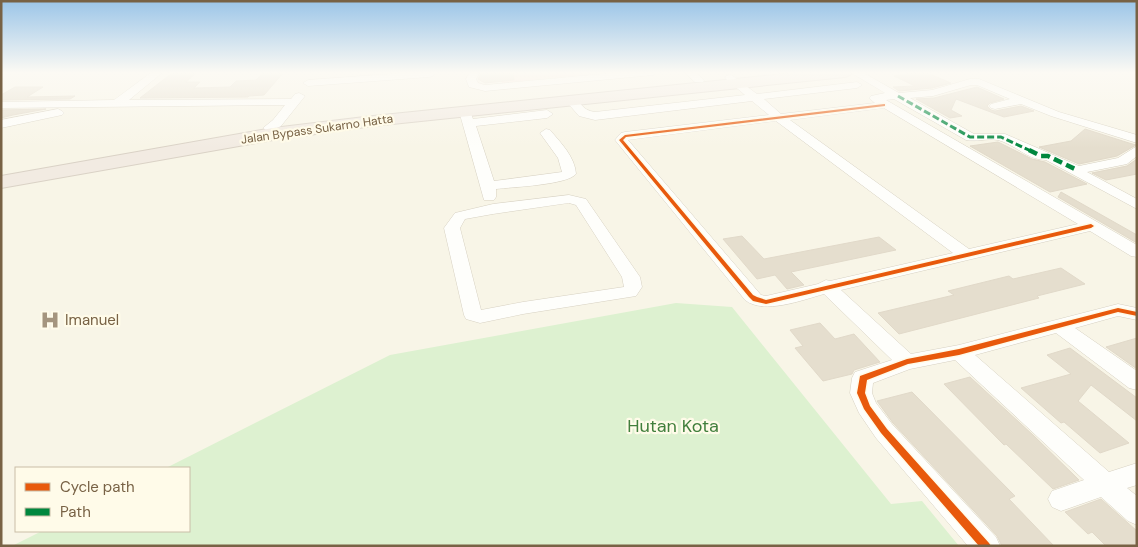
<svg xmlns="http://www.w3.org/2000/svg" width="1138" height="547" font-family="'DM Sans',sans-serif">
  <rect width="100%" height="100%" fill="#f8f5e7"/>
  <path fill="#fbe4dc" d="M497 72H610L502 83Z"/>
  <path fill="#ddf1d0" d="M676 303 732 307 891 504 922 501 959 546H12L42 531H189V468H166L390 355Z"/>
  <path fill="#e5dece" stroke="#e1d9c9" d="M197 72 186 82H200L194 88 230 87 236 81 256 80 264 72H284L264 95 249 96 248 97 140 98 172 73Z
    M482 72H513L514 80 485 83 478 79Z
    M917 72H925L951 83 932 88 899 91 893 87 915 86 894 76Z
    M15 87H43L27 97 75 96 70 99 1 100V95Z
    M977 87 1004 99 990 103 987 106 991 110 995 111 1021 106 1034 111 1004 117 956 99 951 110 962 116 950 118 916 99 934 98Z
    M46 109 13 115 1 118V110Z
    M1085 129 1129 143 1136 145 1117 156 1079 164 1039 147 1071 141Z
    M998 142 1032 159 1045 162 1087 184 1050 192 970 146Z
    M1137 159V174L1106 180 1092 173 1127 166Z
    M1061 192 1137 235V243L1058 197Z
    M742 236 764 259 879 237 896 250 791 272 804 285 787 289 775 275 757 279 723 239Z
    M1061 268 1085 284 1037 296 1039 298 899 334 878 313 954 295 948 291 1009 276 1013 279Z
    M820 323 835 339 854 334 880 362 854 370 852 374 823 381 795 348 803 346 790 330Z
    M1137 338V369L1106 347Z
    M1070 348 1137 398V421L1091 385 1078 401 1129 443 1100 453 1064 422 1061 423 1021 388 1071 374 1047 355Z
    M970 377 1033 435 1079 480 1053 489 1006 444 1004 445 944 384Z
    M912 392 1015 496 1009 499 1054 546H1002L997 536 893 423 877 401Z
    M1101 499 1137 531V546H1106L1092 532 1088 534 1065 512Z"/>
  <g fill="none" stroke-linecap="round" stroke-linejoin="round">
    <g stroke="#d7d1c2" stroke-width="1">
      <path id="minor" d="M152 72H163L129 100 291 99 295 94 299 93 305 96 281 126 269 132 263 128 273 120 285 105 1 108V102L114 100Z
        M419 72H435L433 76 429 77 308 86 303 83 308 80Z
        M470 72H480L476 79 478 83 485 85 624 72H658L653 75 485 91 469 87 466 79Z
        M684 72H695L704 80 703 82H695Z
        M850 72H862L899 93 932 90 970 79H979L1059 112 1137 135V143L1051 116 1021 104 995 109 991 108 989 106 991 104 1010 99 977 85H971L933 96 910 98 974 134H1005L1079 166 1118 158 1137 146V156L1127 164 1087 172 1137 199V209L1046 160C1028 160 1014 144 998 140 987 138 977 142 966 140L894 99 886 100 1137 245V257L1131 256 1090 231 841 290 911 354 959 345 1118 304 1137 308V320L1118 316 1075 328 1137 371V390L1129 388 1056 333 975 355 1109 472 1137 463V485L1127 488 1137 496V525L1128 521 1101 497 1061 511 1052 507 1048 499 1052 491 1084 480 955 360 910 369 873 383 872 393 876 403 892 424 996 537 1000 546H968L876 438 859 413 850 393 852 378 855 372 892 360 824 294C802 300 764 315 745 300L615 140 621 133 625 132 769 115 752 101 595 120 579 116 565 100 571 97C582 100 580 110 595 112L745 95 726 79 725 77 730 74 757 94 857 82 862 85 857 88 764 99 781 114 875 103 869 98 871 96 885 93ZM884 108 1078 224 969 249 790 120ZM776 121 953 253 830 281 826 280 818 284 766 296 761 295 628 140Z
        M465 108 469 109 473 119 547 110 553 114 547 118 476 126 494 181 562 172 558 158 540 133 546 129 550 130C561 143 575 157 576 174 567 185 512 187 496 189V197L494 200H484L459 111Z
        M58 109 62 111 64 113 62 115 1 128V120Z
        M569 195 586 199 640 277 642 287 636 296 523 314 480 323 466 319 464 315 444 228 455 213 493 204ZM569 203 576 205 622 277 624 287 523 302 481 310 460 228 465 219 493 214Z"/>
    </g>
    <g stroke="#dad2c6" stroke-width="2">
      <path id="highway" d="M803 72H853L850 75 845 77 373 126 273 140 1 188V176L273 128 373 116Z"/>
    </g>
    <use href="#minor" fill="#fefefb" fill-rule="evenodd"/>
    <use href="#highway" fill="#f2ebe2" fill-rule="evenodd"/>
    <path stroke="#00873e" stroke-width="3" stroke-dasharray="7 3" stroke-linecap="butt" d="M898 96 970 137H1001L1031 151"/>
    <path stroke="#00873e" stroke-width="4.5" stroke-dasharray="9 4.5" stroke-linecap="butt" d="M1029 150 1041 156H1048L1077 170"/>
    <g stroke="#fffbe9" stroke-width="3">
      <path id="cycleway" d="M884 104H885V106L626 137 623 140 753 295 757 297 766 300 1091 224 1094 226 1091 228 766 304 753 301 749 297 619 140 625 135Z
        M1118 308 1137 312V316L1118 312 959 355 908 364 867 380 865 393 870 406 887 429 989 543 991 546H979L881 433 864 409 857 393 860 376 907 359 959 349Z"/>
    </g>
    <use href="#cycleway" fill="#e8590c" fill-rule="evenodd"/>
  </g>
  <linearGradient id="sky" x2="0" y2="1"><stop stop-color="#9bc5e8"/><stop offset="0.49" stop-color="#fcfaf4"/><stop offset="1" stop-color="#fcfaf4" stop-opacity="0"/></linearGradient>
  <rect width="1138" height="148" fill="url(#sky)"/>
  <defs>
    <g id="hospital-bare" transform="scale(1.5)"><path d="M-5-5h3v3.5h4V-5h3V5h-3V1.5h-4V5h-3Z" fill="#a5957e" stroke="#fffbe9" stroke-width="2.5" paint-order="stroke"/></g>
  </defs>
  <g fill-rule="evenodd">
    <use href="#hospital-bare" x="50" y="320"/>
  </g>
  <g text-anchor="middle" stroke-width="4.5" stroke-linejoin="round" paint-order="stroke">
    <g font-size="12" fill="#786245" stroke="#fffbe9">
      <text transform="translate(317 129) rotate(-8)" y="4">Jalan Bypass Sukarno Hatta</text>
    </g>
    <g font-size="15" fill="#786245" stroke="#fffbe9" text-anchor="start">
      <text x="65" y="325">Imanuel</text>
    </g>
    <g font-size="18" fill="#417f3c" stroke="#fffbe9">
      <text x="673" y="432">Hutan Kota</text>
    </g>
  </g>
  <rect width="1138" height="547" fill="none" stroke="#786245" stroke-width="5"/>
  <rect x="15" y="467" width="175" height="65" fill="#fffbe9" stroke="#c9bea7"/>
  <rect x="25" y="483" width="25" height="8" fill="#e8590c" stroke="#c9bea7"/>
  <text x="60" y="492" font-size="15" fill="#786245">Cycle path</text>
  <rect x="25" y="508" width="25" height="8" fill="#00873e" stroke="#c9bea7"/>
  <text x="60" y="517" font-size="15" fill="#786245">Path</text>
</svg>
